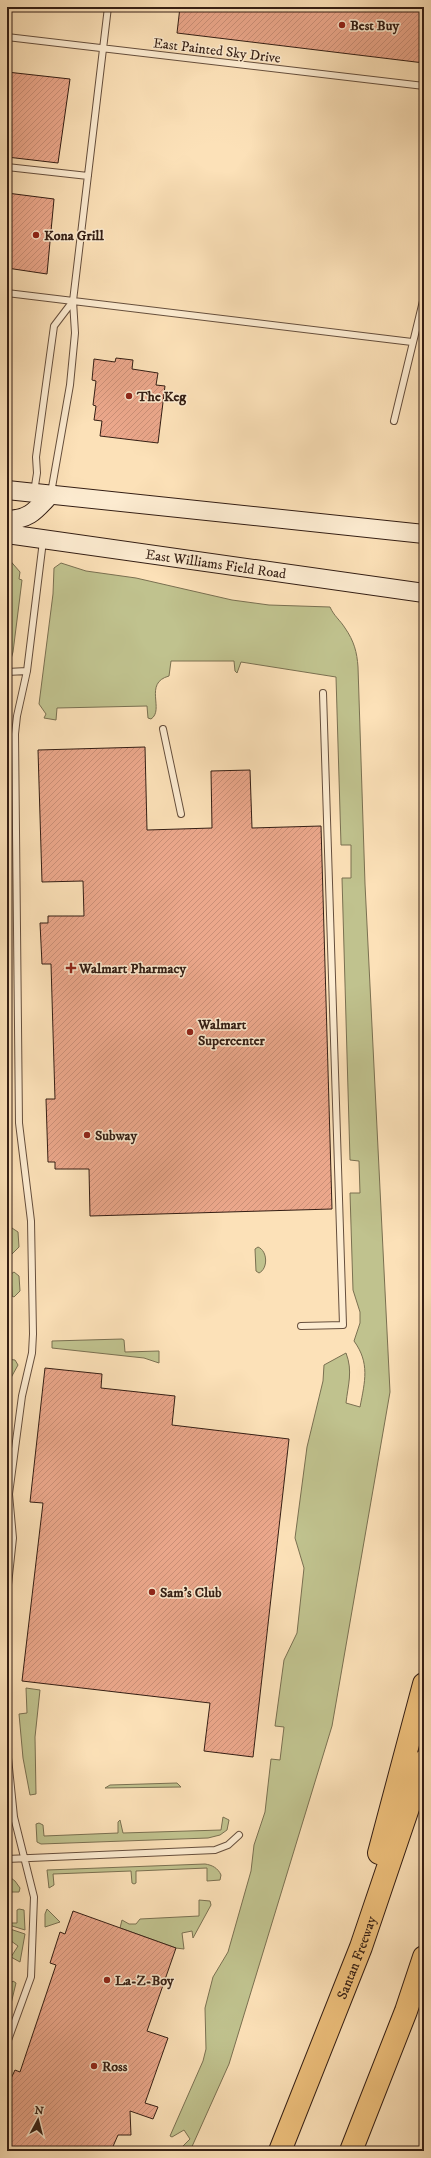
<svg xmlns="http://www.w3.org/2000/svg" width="431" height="2158" font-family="'IM FELL DW Pica',serif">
  <defs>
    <pattern id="building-hatch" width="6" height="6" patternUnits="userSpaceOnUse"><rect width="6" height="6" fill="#eba78b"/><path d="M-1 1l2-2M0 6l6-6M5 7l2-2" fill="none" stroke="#ca8f77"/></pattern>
  </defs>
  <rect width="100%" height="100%" fill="#fce1b8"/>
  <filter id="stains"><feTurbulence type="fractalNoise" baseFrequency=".005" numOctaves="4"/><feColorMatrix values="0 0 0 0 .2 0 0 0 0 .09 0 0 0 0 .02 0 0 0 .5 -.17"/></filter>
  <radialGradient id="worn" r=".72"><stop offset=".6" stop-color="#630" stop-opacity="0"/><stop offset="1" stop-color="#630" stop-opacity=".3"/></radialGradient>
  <path fill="#c0c28e" stroke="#7a7051" d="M7 557 20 572 19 579 22 580 13 652 11 659 7 661Z
    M61 563 86 571 136 578 232 600 269 605 330 607C334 616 340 620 345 628 354 641 357 652 358 667L365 884 390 1392 332 1726 229 2064 190 2151H178L190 2139 184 2130 172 2137 170 2136 203 2061 206 2049 205 2008 213 1977 228 1952 251 1871 254 1845 265 1812 271 1759 280 1760 284 1727 275 1726 284 1660 297 1633 304 1568 295 1538 307 1447 323 1381 324 1365 346 1353C353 1371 348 1385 346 1403L360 1407C365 1381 370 1363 354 1341L360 1323V1312L353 1290 350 1193H360L359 1161 350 1160 342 878H351V845H341L336 677 241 662 237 673 235 671 234 661H171L169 676C143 683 165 710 151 719L148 718 147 706 57 708 56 720 44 718 46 714 39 704 53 594 54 568Z
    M12 1228 18 1232 19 1247 12 1254 10 1252V1230Z
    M258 1247C268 1251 268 1269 259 1273L256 1271 255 1249Z
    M14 1272 19 1276 20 1291 14 1297 12 1296 11 1274Z
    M122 1339 124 1340 125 1352 159 1351V1363L144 1358 52 1348V1341Z
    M7 1359 15 1360 18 1365 7 1385Z
    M26 1688 40 1690 35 1737 36 1794 30 1795 23 1758 19 1714 27 1713Z
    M177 1783 181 1787 105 1788 110 1785Z
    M223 1817 229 1820 227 1830 220 1835 208 1838 41 1844 37 1842 36 1824 39 1823 43 1825 44 1836 118 1833V1822L120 1820 123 1833 221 1830Z
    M205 1864C212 1865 218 1868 221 1875L220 1880 207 1881V1868L136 1871V1883L134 1884 132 1883 131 1871 53 1874 54 1885 49 1888 47 1870Z
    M7 1875 15 1881 20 1888 19 1892H7Z
    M199 1900 210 1901 211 1905 193 1938 192 1931 182 1933 184 1949 176 1948 120 1928 122 1920 129 1924H136L140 1919 199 1916Z
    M19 1909 24 1910 25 1930 9 1925V1923H17V1910Z
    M47 1909 60 1922 45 1927V1914Z
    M7 1928 25 1934 20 1962 11 1957 18 1946 7 1938Z
    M13 1981 16 1983 10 2008H8L7 1999 10 1994 7 1992V1988Z"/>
  <path fill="url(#building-hatch)" stroke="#341e14" d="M180 7H424V63L177 33Z
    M7 72 70 79 58 163 7 157Z
    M7 193 54 199 47 274 7 268Z
    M116 358 133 360 132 369 158 373 156 385 165 386 158 443 100 436 102 421 94 420 96 406 93 405 96 381 92 380 94 359 115 362Z
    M145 747 147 830 212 828 211 771 250 770 252 828 321 826 332 1209 90 1216 89 1169H55V1162H48L46 1099H55L51 964H42L40 923H48V916H84L83 881 42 882 38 750Z
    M45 1368 102 1374 101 1388 175 1396 172 1425 289 1439 253 1757 204 1751 210 1703 22 1681 43 1503 30 1502Z
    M73 1911 176 1948 147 2031 168 2038 145 2103 158 2107 153 2119 130 2111 131 2135H118L111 2151H7V2087L15 2070 20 2072 56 1965 50 1963 60 1932 65 1934Z"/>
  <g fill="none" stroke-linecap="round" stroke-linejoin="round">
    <g stroke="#664f3d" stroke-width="8">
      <path id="service" d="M7 37 424 86
        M7 167 88 176
        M7 293 412 342
        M394 421 424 297
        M34 492 37 473 36 457 54 326 73 301
        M51 493 70 385 75 333 73 301 108 7
        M7 672 27 671
        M163 729 181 814
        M301 1326 343 1325 323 693
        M7 1594 13 1538 9 1494 22 1396 32 1353 33 1334 31 1221 19 1123 15 734 17 716 27 671 43 541
        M7 1748 14 1817 34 1897 31 1977 7 2043
        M7 1859 215 1850 228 1845 239 1835"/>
    </g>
    <g stroke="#341e14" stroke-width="20">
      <g id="secondary">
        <path d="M7 490 424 534"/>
        <path d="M7 520C30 519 35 511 50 495"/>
        <path id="s1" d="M7 534 424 593"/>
      </g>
    </g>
    <g stroke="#341e14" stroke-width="24">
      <g id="motorway">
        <path d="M379 1853 424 1684"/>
        <path id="s2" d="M280 2151 361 1947 424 1761"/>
        <path d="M351 2151 406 2011 424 1957"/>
      </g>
    </g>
    <use href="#service" stroke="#fdecd1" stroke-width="6"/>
    <use href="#secondary" stroke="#fdecd1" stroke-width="18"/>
    <use href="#motorway" stroke="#eec07c" stroke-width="22"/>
  </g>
  <g fill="#8f2418" stroke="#fdecd1" stroke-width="1.5">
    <circle cx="342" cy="25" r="4"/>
    <circle cx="36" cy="235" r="4"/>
    <circle cx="129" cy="396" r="4"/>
    <path d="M69 962h4v4h4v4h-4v4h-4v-4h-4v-4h4z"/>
    <circle cx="190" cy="1032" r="4"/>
    <circle cx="87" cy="1135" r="4"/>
    <circle cx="152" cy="1592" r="4"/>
    <circle cx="107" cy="1980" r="4"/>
    <circle cx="94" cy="2066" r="4"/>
  </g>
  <g text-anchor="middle" stroke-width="3" stroke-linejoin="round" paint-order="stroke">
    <g font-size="14" font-weight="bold" fill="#341e14" stroke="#fdecd1" text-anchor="start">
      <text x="350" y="30">Best Buy</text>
      <text x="44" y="240">Kona Grill</text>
      <text x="137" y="401">The Keg</text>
      <text x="79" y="973">Walmart Pharmacy</text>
      <text x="198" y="1029">Walmart<tspan x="198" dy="16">Supercenter</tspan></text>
      <text x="95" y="1140">Subway</text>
      <text x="160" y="1597">Sam's Club</text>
      <text x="115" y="1985">La-Z-Boy</text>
      <text x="102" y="2071">Ross</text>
    </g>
    <g font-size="14" fill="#341e14" stroke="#fdecd1">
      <text transform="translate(217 50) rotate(7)" y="5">East Painted Sky Drive</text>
      <text dy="5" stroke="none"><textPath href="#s1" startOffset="211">East Williams Field Road</textPath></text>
      <text dy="5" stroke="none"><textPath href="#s2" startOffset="208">Santan Freeway</textPath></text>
    </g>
  </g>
  <rect width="431" height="2158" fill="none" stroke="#fce1b8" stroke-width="24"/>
  <rect x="8" y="8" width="415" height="2142" fill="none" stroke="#341e14" stroke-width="2"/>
  <rect x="12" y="12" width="407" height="2134" fill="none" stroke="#341e14"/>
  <g transform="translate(38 2120) rotate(7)" stroke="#fdecd1" stroke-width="3" paint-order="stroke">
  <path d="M0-3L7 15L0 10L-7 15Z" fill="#341e14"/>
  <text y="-6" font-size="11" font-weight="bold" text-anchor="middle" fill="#341e14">N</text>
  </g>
  <rect width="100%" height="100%" filter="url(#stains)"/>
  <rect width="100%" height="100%" fill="url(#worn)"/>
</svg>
